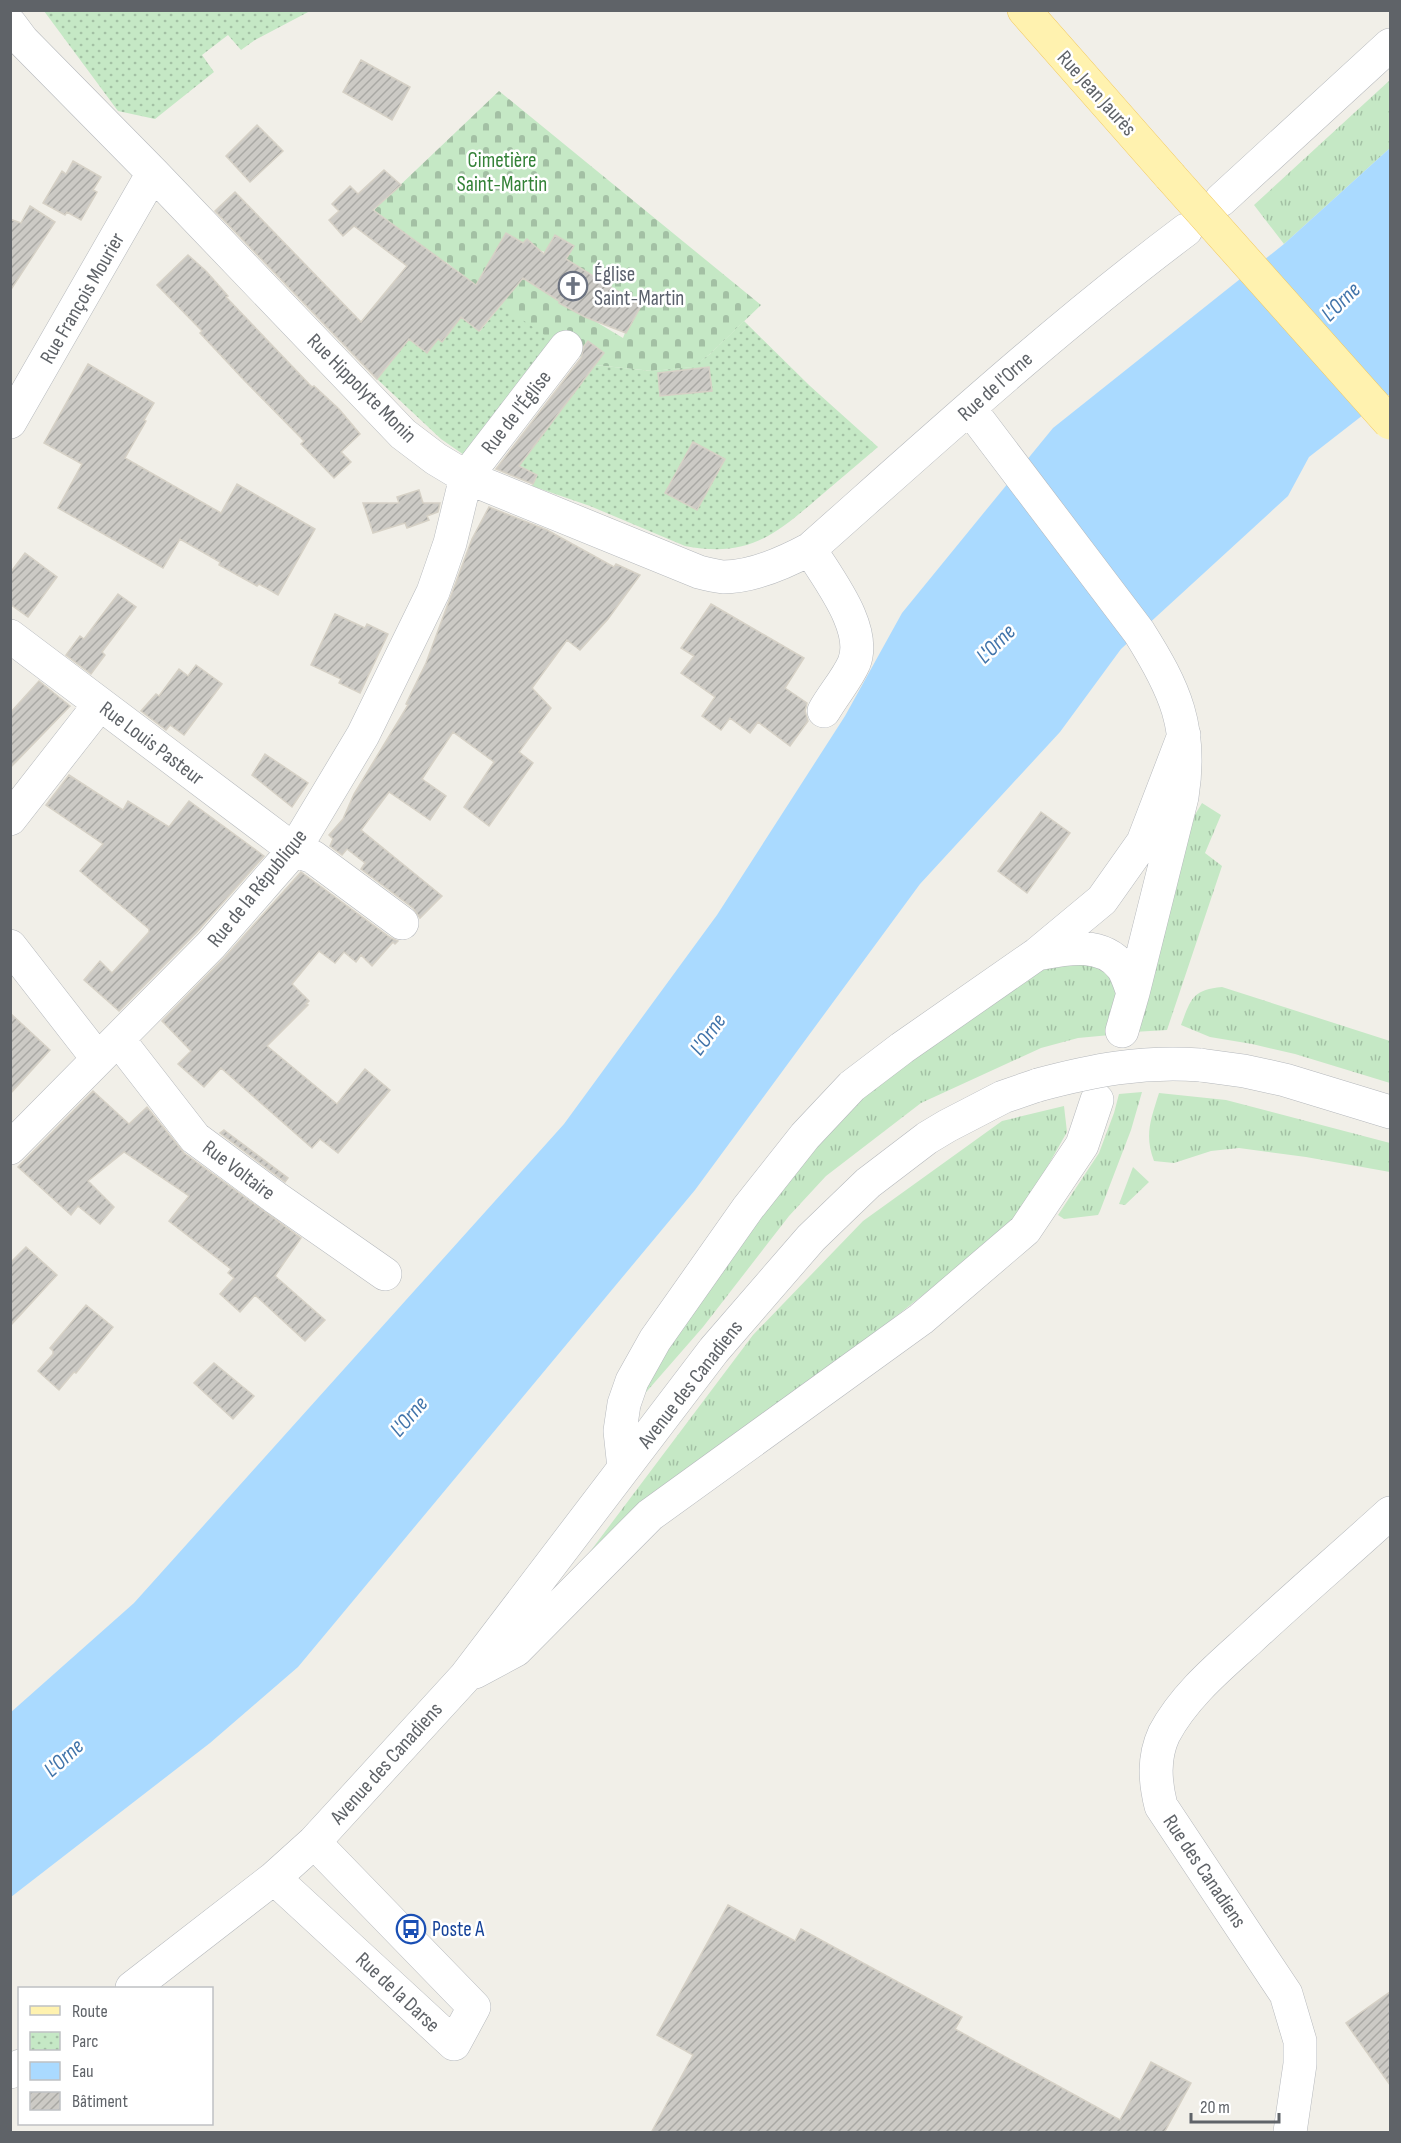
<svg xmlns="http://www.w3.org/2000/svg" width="1401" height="2143" font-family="'Sofia Sans Condensed',sans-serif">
  <defs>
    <pattern id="grass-tufts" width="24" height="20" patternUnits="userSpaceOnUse" patternTransform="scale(1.5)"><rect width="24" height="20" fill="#c5e8c5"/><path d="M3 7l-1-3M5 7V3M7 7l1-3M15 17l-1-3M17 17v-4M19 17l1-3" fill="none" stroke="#a3c0a4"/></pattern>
    <pattern id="cemetery-stones" width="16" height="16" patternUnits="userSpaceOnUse" patternTransform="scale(1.5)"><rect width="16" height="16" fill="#c5e8c5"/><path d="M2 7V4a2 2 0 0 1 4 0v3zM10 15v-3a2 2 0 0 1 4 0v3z" fill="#a3c0a4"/></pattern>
    <pattern id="park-dots" width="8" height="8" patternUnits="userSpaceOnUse" patternTransform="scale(1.5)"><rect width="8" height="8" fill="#c5e8c5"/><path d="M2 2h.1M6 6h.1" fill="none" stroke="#a3c0a4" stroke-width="1.8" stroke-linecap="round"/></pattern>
    <pattern id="building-hatch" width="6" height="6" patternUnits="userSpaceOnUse" patternTransform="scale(1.5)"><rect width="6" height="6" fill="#cccac5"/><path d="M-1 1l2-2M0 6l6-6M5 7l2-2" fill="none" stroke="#a9a8a4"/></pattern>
  </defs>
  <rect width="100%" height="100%" fill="#f1efe8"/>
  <path fill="url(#grass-tufts)" d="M1390 80V148L1284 244 1254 205Z
    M1202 803 1221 815 1205 853 1222 866 1167 1030 1133 1032 1187 828Z
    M1078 958 1113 973 1119 991 1110 1035 1078 1038 1041 1048 921 1103 826 1176 789 1216 703 1327 641 1398 647 1376 779 1185 857 1098 1036 970Z
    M1222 987 1390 1041V1083L1295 1054 1252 1044 1210 1037 1181 1025C1191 999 1192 990 1222 987Z
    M1142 1092 1131 1130 1100 1211 1098 1215 1064 1219 1058 1215 1099 1153 1114 1113 1119 1094Z
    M1159 1093 1226 1100 1390 1143V1172L1306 1157 1239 1148 1211 1151 1174 1163 1154 1161C1144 1135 1151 1119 1159 1093Z
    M1064 1106 1067 1132 1041 1178 1010 1224 970 1258 580 1565 753 1335 863 1221 1002 1121Z
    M1133 1167 1149 1182 1125 1205 1119 1204Z"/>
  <path fill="url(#cemetery-stones)" fill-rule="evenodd" d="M499 91 761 305 710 354 693 367 652 371 595 365 596 363C540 341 492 298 446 262L445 263 374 210ZM506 233C518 240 532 248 545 252L555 235 574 246 563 264 598 281 599 279 602 281 601 283 618 293 620 291 621 294 642 305 624 332 625 333 623 338 583 314H578L579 312 559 303 561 299 512 272 510 266 493 256Z"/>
  <path fill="url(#park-dots)" d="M44 11H310L255 40 241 50 228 35 202 55 214 72 155 119 118 111Z
    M501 305 553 341 467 457 441 439 377 379 412 336C414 343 420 351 428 351L436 337 442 342 461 317 480 331Z
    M744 321 810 386 878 447C858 464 838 481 818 498 774 536 747 558 685 546L590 506 532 486 537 475 519 466 595 365 652 371 692 367 710 354Z"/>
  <path fill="#aadaff" d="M1390 148V394L1309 457 1288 496 1121 649 1060 732 920 884 695 1190 298 1667 210 1743 11 1897 10 1713 134 1603 564 1124 717 915 845 716 902 613 1053 428 1284 244Z"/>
  <path fill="url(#building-hatch)" stroke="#d6d1c6" stroke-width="1.5" d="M361 60 410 87 392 120 343 92Z
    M257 125 283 151 250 182 226 156Z
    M73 161 101 177 93 190 97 192 81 220 67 212 65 215 43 203 62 171 66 174Z
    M384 170 401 185 373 210 476 285 506 233 523 243 527 239 544 254 555 235 574 246 566 259 641 306 626 333 585 317 559 303V301L523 278 479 331 461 317 442 342 438 339 427 353 409 339 377 379 215 211 235 192 361 322 407 266 354 226 343 236 329 220 339 211 332 204 350 186 358 194Z
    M30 206 55 222 10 291V219L21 223Z
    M188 255 206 271 228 296 226 297 312 387 314 386 339 409 360 434 341 452 351 462 334 478 301 444 304 441 243 379 200 333 202 331 157 285Z
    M588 341 604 353 519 466 537 475 533 484 496 469 581 358 584 346Z
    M88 364 154 403 144 420 146 421 125 458 221 513 237 484 315 529 278 595 259 584 257 586 219 565 220 562 180 539 163 568 58 508 82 464 44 443Z
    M709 367 712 391 660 396 658 373Z
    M693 442 725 459 697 510 665 493Z
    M419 490 423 503H440L438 512 427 516 429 520 407 528 405 523 373 533 363 503H399L397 497Z
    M489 507 547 530 614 567 616 564 640 575 608 619 580 650 567 640 532 688 551 708 519 752 533 763 489 826 464 807 494 762 453 732 422 779 446 796 430 820 389 792 361 830 442 896 420 918 413 908 361 869 365 863 347 849 342 855 330 846 333 839 329 835 343 819 354 794 408 705 406 704 426 663 472 539Z
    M25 553 57 577 28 617 10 604V573Z
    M118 594 136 607 102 652 105 655 91 674 66 655 80 636 84 639Z
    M711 604 804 658 785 688 807 703 805 711 808 721 790 746 758 722 750 733 730 718 721 730 702 716 715 697 681 673 694 656 681 648Z
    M335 614 365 628 367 624 388 634 360 693 339 683 341 679 311 665Z
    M196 665 222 684 184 735 170 725 166 730 141 711 156 694 159 696 179 669 188 676Z
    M39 681 70 706 10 768V713Z
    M265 754 308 783 292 807 252 775Z
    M69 775 123 810 128 801 169 827 189 801 264 856 197 932 119 1011 84 980 100 961 112 973 149 932V929L80 871 103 844 46 805Z
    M1041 812 1070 833 1027 893 998 871Z
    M301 872 391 938 398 941 395 944 393 942 372 966 361 955 356 962 344 952 335 963 319 951 292 984 309 1001 306 1004 308 1005 267 1046 337 1104 365 1069 390 1090 338 1153 320 1139 312 1148 221 1068 204 1087 178 1064 191 1051 162 1021 225 957Z
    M10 1013 50 1050 10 1094Z
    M93 1091 129 1124 147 1107 184 1153 301 1238 275 1276 325 1320 305 1341 255 1295 240 1312 220 1294 234 1278 228 1273 231 1269 169 1221 189 1196 124 1152 88 1181 114 1207 100 1224 78 1206 71 1215 18 1167Z
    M224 1130 288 1178 285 1182 220 1133Z
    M26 1247 57 1275 10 1326V1263Z
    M86 1305 113 1327 76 1373 74 1372 59 1390 38 1371 53 1354V1351L50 1348Z
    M214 1363 254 1396 233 1419 194 1383Z
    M728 1905 795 1941 801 1929 962 2017 955 2029 1120 2120 1151 2062 1191 2083 1164 2133H651L693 2055 657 2035Z
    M1390 1992V2085L1346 2023Z"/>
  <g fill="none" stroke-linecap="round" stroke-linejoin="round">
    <g stroke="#b5b8bc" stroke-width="34">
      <path id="minor" d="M10 24 22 40 153 173 403 434 436 459 466 477 699 572C707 574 715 576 723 577 753 577 784 563 810 549 933 440 1054 329 1186 230
        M1221 200 1390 45
        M970 409 1139 632C1175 689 1193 728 1182 797L1133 993 1122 1031
        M10 422 153 173
        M810 549C827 578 868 628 854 663 847 679 833 695 824 711
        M10 636 294 850 313 857 402 923
        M10 819 100 704
        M10 946 98 1059
        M1037 954C1064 949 1101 940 1122 967 1127 974 1130 985 1133 993
        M118 1039 195 1138 276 1198 385 1274
        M1200 1065 1244 1071 1285 1080 1390 1112
        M10 1148 211 945 294 850 363 735 433 592 450 543 466 477 566 347
        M624 1468 620 1431 624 1404 632 1381 655 1340 748 1208 805 1136 852 1086 902 1048 1037 954 1102 900 1143 842 1184 735
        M475 1672 516 1650 650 1515 921 1319 1025 1230 1082 1145 1097 1100
        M274 1878 454 2044 474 2007 314 1842
        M132 1988 274 1878 314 1842 465 1677 714 1350 811 1238 868 1183 927 1138 947 1126 1003 1097 1038 1085
        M10 2072 20 2066
        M1290 2132 1300 2064V2041L1286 1994 1161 1806C1155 1782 1153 1758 1164 1734 1184 1696 1219 1667 1250 1639 1296 1596 1344 1555 1390 1513"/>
    </g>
    <g stroke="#f2c960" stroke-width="34">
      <path id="major" d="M1024 10 1170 176"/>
    </g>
    <use href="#minor" stroke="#fff" stroke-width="33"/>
    <use href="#major" stroke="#fff2af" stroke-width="33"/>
    <g stroke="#b5b8bc" stroke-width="34" stroke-linecap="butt">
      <path id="minor-bridge" d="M1038 1085C1094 1070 1141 1061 1200 1065"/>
    </g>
    <g stroke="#f2c960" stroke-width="34" stroke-linecap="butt">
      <path id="major-bridge" d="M1170 176 1390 423"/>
    </g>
    <use href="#minor-bridge" stroke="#fff" stroke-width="33"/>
    <use href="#major-bridge" stroke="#fff2af" stroke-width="33"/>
  </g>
  <defs>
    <g id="church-ring" transform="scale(1.5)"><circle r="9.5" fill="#fff" stroke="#6b7280" stroke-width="1.5"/><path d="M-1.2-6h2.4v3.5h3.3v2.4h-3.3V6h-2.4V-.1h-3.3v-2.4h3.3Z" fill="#6b7280"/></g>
    <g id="bus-ring" transform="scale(1.5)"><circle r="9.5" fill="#fff" stroke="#1a4fb4" stroke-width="1.5"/><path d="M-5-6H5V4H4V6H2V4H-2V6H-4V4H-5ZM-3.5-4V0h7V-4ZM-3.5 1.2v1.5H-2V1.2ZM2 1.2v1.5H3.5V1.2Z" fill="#1a4fb4"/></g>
  </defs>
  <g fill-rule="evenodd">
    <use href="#church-ring" x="573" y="286"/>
    <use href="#bus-ring" x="411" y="1929"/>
  </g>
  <g text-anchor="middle" stroke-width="5" stroke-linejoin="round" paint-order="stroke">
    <g font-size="21" fill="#5f6368" stroke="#fff">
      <text transform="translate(1097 93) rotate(48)" y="7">Rue Jean Jaurès</text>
      <text transform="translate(82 298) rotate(-60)" y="7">Rue François Mourier</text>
      <text transform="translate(995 386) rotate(-42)" y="7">Rue de l'Orne</text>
      <text transform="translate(362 388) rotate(45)" y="7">Rue Hippolyte Monin</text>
      <text transform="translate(516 412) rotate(-52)" y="7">Rue de l'Église</text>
      <text transform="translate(152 743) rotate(37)" y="7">Rue Louis Pasteur</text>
      <text transform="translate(257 888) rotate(-51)" y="7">Rue de la République</text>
      <text transform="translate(239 1170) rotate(37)" y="7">Rue Voltaire</text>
      <text transform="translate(690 1384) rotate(-52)" y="7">Avenue des Canadiens</text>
      <text transform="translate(386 1763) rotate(-48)" y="7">Avenue des Canadiens</text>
      <text transform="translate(1205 1871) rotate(56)" y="7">Rue des Canadiens</text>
      <text transform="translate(398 1992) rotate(43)" y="7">Rue de la Darse</text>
    </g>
    <g font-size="21" fill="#348238" stroke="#fff">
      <text x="502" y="167">Cimetière<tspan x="502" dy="24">Saint-Martin</tspan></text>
    </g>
    <g font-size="21" fill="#5b616d" stroke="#fff" text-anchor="start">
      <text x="594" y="281">Église<tspan x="594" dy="24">Saint-Martin</tspan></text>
    </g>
    <g font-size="21" fill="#164399" stroke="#fff" text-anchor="start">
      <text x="432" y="1936">Poste A</text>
    </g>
    <g font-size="22" font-style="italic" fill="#4174aa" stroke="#fff">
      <text transform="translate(1340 301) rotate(-45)" y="8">L'Orne</text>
      <text transform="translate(995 643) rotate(-45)" y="8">L'Orne</text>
      <text transform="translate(707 1034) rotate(-54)" y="8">L'Orne</text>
      <text transform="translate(408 1416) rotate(-49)" y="8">L'Orne</text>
      <text transform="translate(63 1757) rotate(-42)" y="8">L'Orne</text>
    </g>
  </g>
  <rect width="1401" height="2143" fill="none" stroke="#5f6368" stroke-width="24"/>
  <rect x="18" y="1987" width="195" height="138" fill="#ffffff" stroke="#bfc1c3" stroke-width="1.5"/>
  <rect x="30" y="2006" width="30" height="9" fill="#fff2af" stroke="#bfc1c3" stroke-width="1.5"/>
  <text x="72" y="2017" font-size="18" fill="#5f6368">Route</text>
  <rect x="30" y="2032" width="30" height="18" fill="url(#park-dots)" stroke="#bfc1c3" stroke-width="1.5"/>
  <text x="72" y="2047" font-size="18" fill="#5f6368">Parc</text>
  <rect x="30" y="2062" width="30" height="18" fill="#aadaff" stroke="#bfc1c3" stroke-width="1.5"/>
  <text x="72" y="2077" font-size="18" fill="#5f6368">Eau</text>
  <rect x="30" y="2092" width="30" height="18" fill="url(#building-hatch)" stroke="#bfc1c3" stroke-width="1.5"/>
  <text x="72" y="2107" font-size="18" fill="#5f6368">Bâtiment</text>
  <path d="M1191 2113v9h88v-9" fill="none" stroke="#5f6368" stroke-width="3"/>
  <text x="1200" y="2113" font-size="18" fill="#5f6368" stroke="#ffffff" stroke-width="4.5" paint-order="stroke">20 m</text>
</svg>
